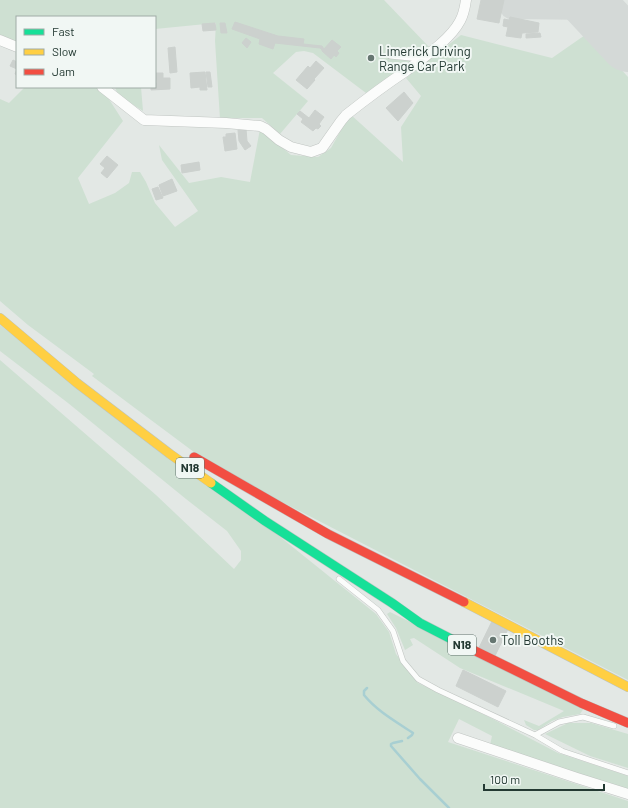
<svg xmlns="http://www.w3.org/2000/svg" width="628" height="808" font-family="Barlow,sans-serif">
  <rect width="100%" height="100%" fill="#e3e8e5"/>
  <path fill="#cee0d2" d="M0 0H384L430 48 366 93 313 53 304 51 296 52 273 73 308 101 280 134 262 118H230L220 119 215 41 216 23 155 29V17H17V42L0 35Z
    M527 0H578L581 3V5L579 6 525 5Z
    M588 33 628 77V680L214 467 92 376 94 374 28 325 0 301V99L9 103 25 87H95L105 93 123 121 78 178 89 204 115 193 129 183 132 172H140L146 182 155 203 175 227 198 211 162 160 159 145 189 183 221 177 250 182 260 129 291 155 318 157 331 148 350 114 403 162 401 127 421 96 406 78 461 35 552 58Z
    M115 87H141L143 111 118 95Z
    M0 325 279 536 376 614 389 632 396 654 418 683 491 718 558 753 628 776V792L490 745 492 736 459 719 448 742 628 801V808H0V360L156 495 234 569 241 560V551L227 531 186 499 68 403 0 351Z
    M390 612 584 708 580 714 563 717 552 721 538 730H534L526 725 524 720 539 726 564 711 460 668 414 638 410 639 413 645 405 650 396 628 387 614Z
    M568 723H591L628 734V768L590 756 545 734Z"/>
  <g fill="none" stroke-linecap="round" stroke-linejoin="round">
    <path stroke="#a8cfd2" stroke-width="2.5" d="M367 688 364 691V695C377 711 395 721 413 733L412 735 408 738
      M402 741 393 743 391 744V746L420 779 449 808"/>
    <path stroke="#d4d9d7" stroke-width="22" d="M514 0 511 8 594 9"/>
    <path stroke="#d4d9d7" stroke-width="54" d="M586 0 628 45"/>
  </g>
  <path fill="#ccd1ce" stroke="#ccd1ce" d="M481 0H504L499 23 477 19Z
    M510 17 539 23 538 32 522 33 521 38 506 36 508 27 503 26 504 19 509 20Z
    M235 22 278 36 304 39 303 44 322 46 324 49 332 40 341 47 337 51 339 53 336 57 334 55 331 59 322 51V50L320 48 275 43 273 49 259 44 260 39 232 29Z
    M215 23 216 30 203 31 202 24Z
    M220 23H225L227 33H221Z
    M540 33 541 37 526 38V34Z
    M246 38 251 42 247 48 242 43Z
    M175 47 177 72 170 73 168 48Z
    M13 60 17 62V75L15 74 17 69 10 66Z
    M316 61 324 68 314 79 315 80 307 89 296 80 308 66 310 68Z
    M205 72 207 90H200V87L191 88 190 73Z
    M206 72H210L212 87H208Z
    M156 73H163V78H170V89L151 90V87H155V83H157Z
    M404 92 413 103 398 121 386 108Z
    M315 110 324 117 319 124 321 126 318 129 316 128 313 131 301 122 303 119 297 114 300 111 309 118Z
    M246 129 247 141 251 146 245 150 239 141 238 130Z
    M235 133 237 149 225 151 223 137H226V134Z
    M107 156 118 165 107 178 101 173 105 168 100 164Z
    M199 162 200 170 182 173 181 165Z
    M172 179 177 191 163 196 159 185Z
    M158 187 163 198 156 200 152 189Z
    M495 615 511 623 491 664 475 656Z
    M463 670 506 691 498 707 456 686Z"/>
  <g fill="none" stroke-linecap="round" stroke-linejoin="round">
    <g stroke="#c0c5c2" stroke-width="6">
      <path id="lane" d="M390 56 420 59
        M339 579 378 610 393 631 403 661 418 679 438 690 535 735 562 751 628 773
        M535 735 559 722 583 717 614 726"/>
    </g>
    <g stroke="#c0c5c2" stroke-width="11">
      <path id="street" d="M0 40 17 47
        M102 87 144 120 226 123 260 126 266 129 279 140 291 147 311 152 322 148 341 121 346 115C365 100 385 85 406 71 423 58 450 40 460 21 464 14 465 7 466 0
        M458 738 577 778 628 794"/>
    </g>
    <g stroke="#bcc4c1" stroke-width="10">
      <path id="fast" d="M211 483 265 521 392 603 420 623 455 641"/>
    </g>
    <g stroke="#bcc4c1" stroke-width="10">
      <path id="slow" d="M0 318 77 383 170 454 211 483
        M464 602 628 687"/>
    </g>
    <g stroke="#bcc4c1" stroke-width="10">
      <path id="jam" d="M194 457 328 534 464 602
        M455 641 581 703 628 723"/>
    </g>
    <use href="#lane" stroke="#fbfcfb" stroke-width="5"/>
    <use href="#street" stroke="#fbfcfb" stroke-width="10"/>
    <use href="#fast" stroke="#16e098" stroke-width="9"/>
    <use href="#slow" stroke="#ffcf43" stroke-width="9"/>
    <use href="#jam" stroke="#f24e42" stroke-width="9"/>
  </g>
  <g fill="#667671" stroke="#f1f7f4" stroke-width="1.5">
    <circle cx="371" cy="58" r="4"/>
    <circle cx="493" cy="640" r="4"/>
  </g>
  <g text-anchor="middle" stroke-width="4" stroke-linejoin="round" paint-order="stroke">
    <g fill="#f1f7f4" stroke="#61726c" stroke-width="1">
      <rect x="176" y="458" width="28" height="20" rx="3"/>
      <rect x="448" y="635" width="28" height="20" rx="3"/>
    </g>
    <g font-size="12" font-weight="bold" fill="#233932">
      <text x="190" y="472">N18</text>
      <text x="462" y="649">N18</text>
    </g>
    <g font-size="13" fill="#233932" stroke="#f1f7f4" text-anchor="start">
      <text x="379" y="56">Limerick Driving<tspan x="379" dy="15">Range Car Park</tspan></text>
      <text x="501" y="645">Toll Booths</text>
    </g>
  </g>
  <rect x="16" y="16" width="140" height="72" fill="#f1f7f4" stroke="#9faba6"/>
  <rect x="24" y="29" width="20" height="6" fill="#16e098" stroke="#9faba6"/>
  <text x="52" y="36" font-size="12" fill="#233932">Fast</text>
  <rect x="24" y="49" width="20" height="6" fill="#ffcf43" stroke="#9faba6"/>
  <text x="52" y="56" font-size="12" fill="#233932">Slow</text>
  <rect x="24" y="69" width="20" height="6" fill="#f24e42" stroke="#9faba6"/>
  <text x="52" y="76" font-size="12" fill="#233932">Jam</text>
  <path d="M484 784v6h120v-6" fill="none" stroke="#233932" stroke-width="2"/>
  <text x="490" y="784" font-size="12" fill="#233932" stroke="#f1f7f4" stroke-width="3" paint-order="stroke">100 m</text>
</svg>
